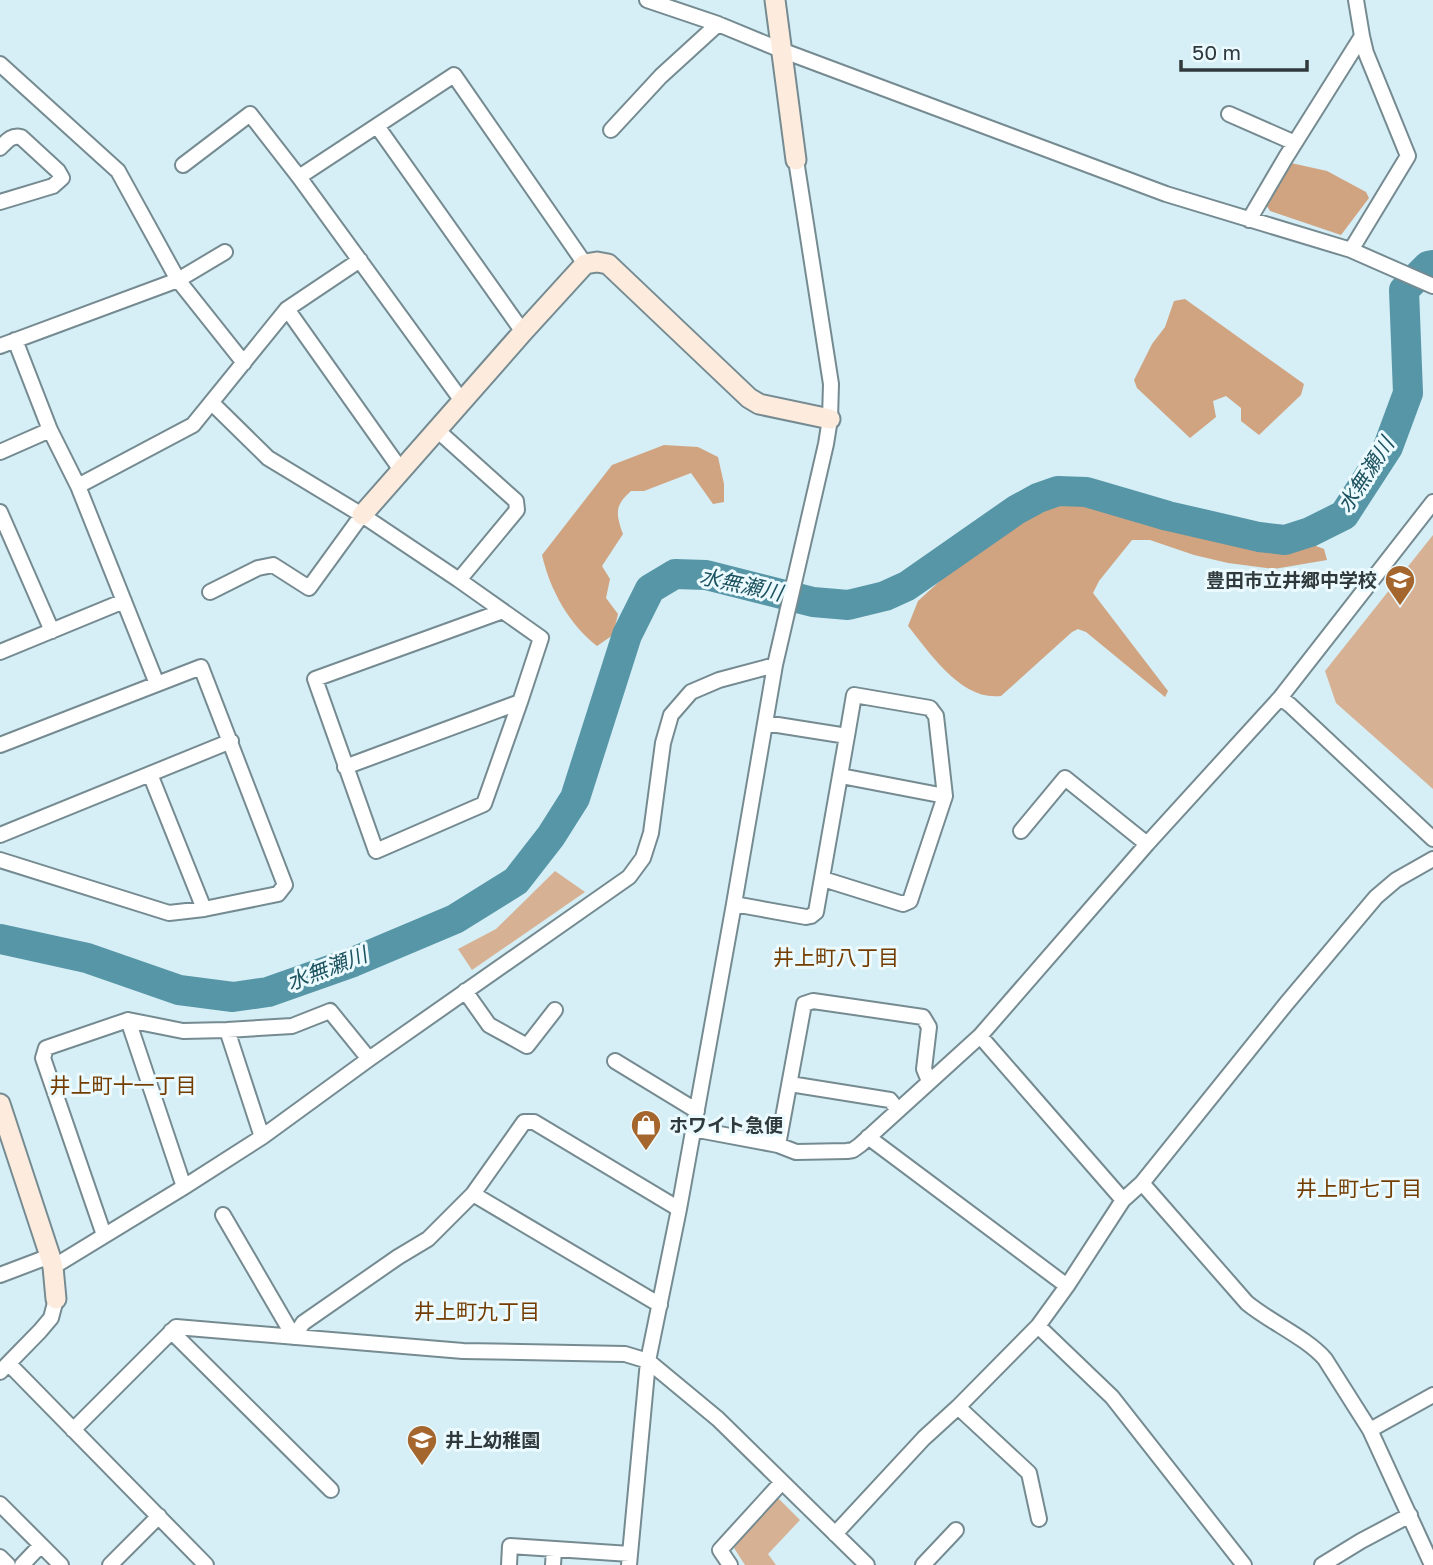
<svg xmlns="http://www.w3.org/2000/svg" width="1433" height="1565" font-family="'Golos Text','Noto Sans JP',sans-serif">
  <rect width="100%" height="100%" fill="#d6eef5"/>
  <path fill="#d7b194" d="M1433 535V789L1336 703 1325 671Z
    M555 871 585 892 472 970 458 949 496 929Z
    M776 1496 800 1520 768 1554 776 1565H745L734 1548Z"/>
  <path fill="#d0a481" d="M1291 163 1327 171 1366 192 1369 198 1341 235 1270 211 1265 203 1281 172Z
    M1185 299 1304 384 1301 395 1259 435 1241 421V408L1226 396 1213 401 1216 417 1190 438 1137 388 1134 380 1152 344 1165 327 1174 301Z
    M664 445 698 447 718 457 724 484V502L713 504 691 473 644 491H631C614 506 616 514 623 534L602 566 610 579 606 598 618 614 613 635 597 646C569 624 550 590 542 555L612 465Z
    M1049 499H1083L1224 536 1260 543H1308L1324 549 1327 560 1274 569 1228 563 1194 555 1150 540H1132L1099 581 1093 593 1168 691 1165 697 1086 632 1078 629 1072 632 1001 696C961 701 930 653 908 626L918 601 963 560 1005 529Z"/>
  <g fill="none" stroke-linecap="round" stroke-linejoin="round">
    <path stroke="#5696a7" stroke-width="30" d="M0 939 87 958 179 990 233 997 268 992 353 962 455 919 516 881 551 836 575 798 627 635 650 589 675 574 706 575 813 602 848 605 885 596 907 586 1016 510 1038 498 1058 491 1086 492 1168 516 1259 537 1285 540 1310 532 1344 515 1388 447 1408 393 1404 290 1428 266 1433 265"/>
    <g stroke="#758b91" stroke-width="18">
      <path id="street" d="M647 0 718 24 781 50 1166 194 1351 250 1433 286
        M0 64 118 171 178 280 244 363
        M1229 114 1295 143
        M377 126 523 332
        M611 130 661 76 718 24
        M0 148C7 141 11 135 21 137L58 171 62 178 53 186 0 202
        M183 165 250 114 299 177
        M1249 220 1286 157 1362 36 1356 0
        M1351 250 1408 156 1366 53 1362 36
        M287 309 401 470
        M15 340 50 430 78 486 157 684
        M0 346 178 280 225 252
        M462 401 299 177 454 75 585 264
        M212 403 268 458 362 515 459 580 541 638 520 702 484 804 376 851 315 679 503 611
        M437 430 516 501 517 510 459 580
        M0 452 50 430
        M78 486 193 425 287 309 360 260
        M0 512 52 631
        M210 592 258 568 273 565 309 588 362 515
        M0 652 124 601
        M1280 698 1290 705 1433 839
        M0 745 201 667 285 885 278 894 204 909 169 913 0 860
        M345 767 520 702
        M150 774 204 909
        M841 776 945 796
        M1021 831 1065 778 1147 844
        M0 835 231 741
        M823 879 903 904 910 901 945 796 936 716 930 708 854 695 847 736
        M734 904 806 917 811 916 816 912 847 736 765 723
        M465 991 489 1025 527 1046 555 1010
        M128 1020 184 1187
        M227 1030 262 1137
        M980 1036 1123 1200
        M615 1061 697 1111
        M790 1084 890 1100 898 1110
        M693 1129 778 1145 796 1152 847 1151 853 1150 860 1145 980 1036 1147 844 1280 698 1433 502
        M868 1137 1067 1286
        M778 1145 804 1004 813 1001 923 1017 929 1027 924 1069 929 1081
        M1142 1183 1247 1303C1270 1322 1307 1338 1325 1359L1370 1430 1432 1565
        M473 1194 660 1305
        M223 1215 294 1337
        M104 1235 43 1058 46 1048 128 1020 183 1031 227 1030 292 1026 330 1011 369 1059
        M53 1267 184 1187 262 1137 369 1059 629 877 643 858 651 833 663 743 671 715 691 692 719 680 775 665
        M0 1275 50 1256
        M1038 1326 1112 1397 1244 1565
        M171 1331 331 1490
        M294 1337 303 1323 398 1257 428 1239 473 1194 524 1122H534L679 1209
        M9 1364 206 1565
        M0 1372 40 1331 51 1318 56 1299
        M958 1407 1029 1473 1039 1519
        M73 1430 176 1327 463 1351 625 1354 648 1361 718 1419 867 1565
        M1370 1430 1433 1395
        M0 1504 61 1565
        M835 1534 924 1438 958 1407 1038 1326 1067 1286 1123 1200 1142 1183 1286 1004 1376 897 1396 880 1433 859
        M0 1557 8 1565
        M22 1565 41 1545
        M110 1565 159 1516
        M509 1565 510 1546 630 1554
        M553 1565 554 1549
        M629 1565 648 1361 679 1209 734 904 775 665 826 444 830 419 831 384 796 160
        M730 1565 720 1550 782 1482
        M923 1565 956 1530
        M1322 1565 1361 1541 1410 1515"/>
    </g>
    <g stroke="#758b91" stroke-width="23">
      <path id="secondary" d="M775 0 796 160
        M362 515 523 332 585 264 597 262 608 264 749 398 759 404 830 419
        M0 1104 50 1256 53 1267 56 1299"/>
    </g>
    <use href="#street" stroke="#fff" stroke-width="14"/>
    <use href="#secondary" stroke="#fdecde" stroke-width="19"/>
  </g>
  <defs>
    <g id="school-pin" transform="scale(1.575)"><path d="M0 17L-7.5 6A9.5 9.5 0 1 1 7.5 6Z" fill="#a5662d" stroke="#ebfafe"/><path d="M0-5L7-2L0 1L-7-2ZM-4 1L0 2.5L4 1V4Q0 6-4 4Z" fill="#fff"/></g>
    <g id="shop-pin" transform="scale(1.575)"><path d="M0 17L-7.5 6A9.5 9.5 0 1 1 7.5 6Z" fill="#a5662d" stroke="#ebfafe"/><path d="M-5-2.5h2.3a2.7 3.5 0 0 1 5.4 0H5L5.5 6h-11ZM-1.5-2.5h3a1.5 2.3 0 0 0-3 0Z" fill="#fff"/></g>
  </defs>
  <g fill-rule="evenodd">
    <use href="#school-pin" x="1400" y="580"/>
    <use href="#shop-pin" x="646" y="1125"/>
    <use href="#school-pin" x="422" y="1440"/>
  </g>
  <g text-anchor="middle" stroke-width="6" stroke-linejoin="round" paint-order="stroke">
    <g font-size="19" font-weight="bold" fill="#303a3c" stroke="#ebfafe" text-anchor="start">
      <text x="1377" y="587" text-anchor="end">豊田市立井郷中学校</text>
      <text x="669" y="1132">ホワイト急便</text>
      <text x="445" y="1447">井上幼稚園</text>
    </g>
    <g font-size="21" font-style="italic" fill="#1d5360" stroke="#ebfafe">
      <text transform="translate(1366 475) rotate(-57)" y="7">水無瀬川</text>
      <text transform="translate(741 585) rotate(12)" y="7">水無瀬川</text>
      <text transform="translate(327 969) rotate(-21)" y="7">水無瀬川</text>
    </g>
    <g font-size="21" fill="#733d00" stroke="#ebfafe">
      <text x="836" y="965">井上町八丁目</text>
      <text x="123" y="1093">井上町十一丁目</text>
      <text x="1359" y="1196">井上町七丁目</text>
      <text x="477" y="1319">井上町九丁目</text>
    </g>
  </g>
  <path d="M1181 60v10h126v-10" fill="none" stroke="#303a3c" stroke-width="3.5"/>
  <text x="1192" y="60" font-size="21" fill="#303a3c" stroke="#ebfafe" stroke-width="5" paint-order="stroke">50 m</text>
</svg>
